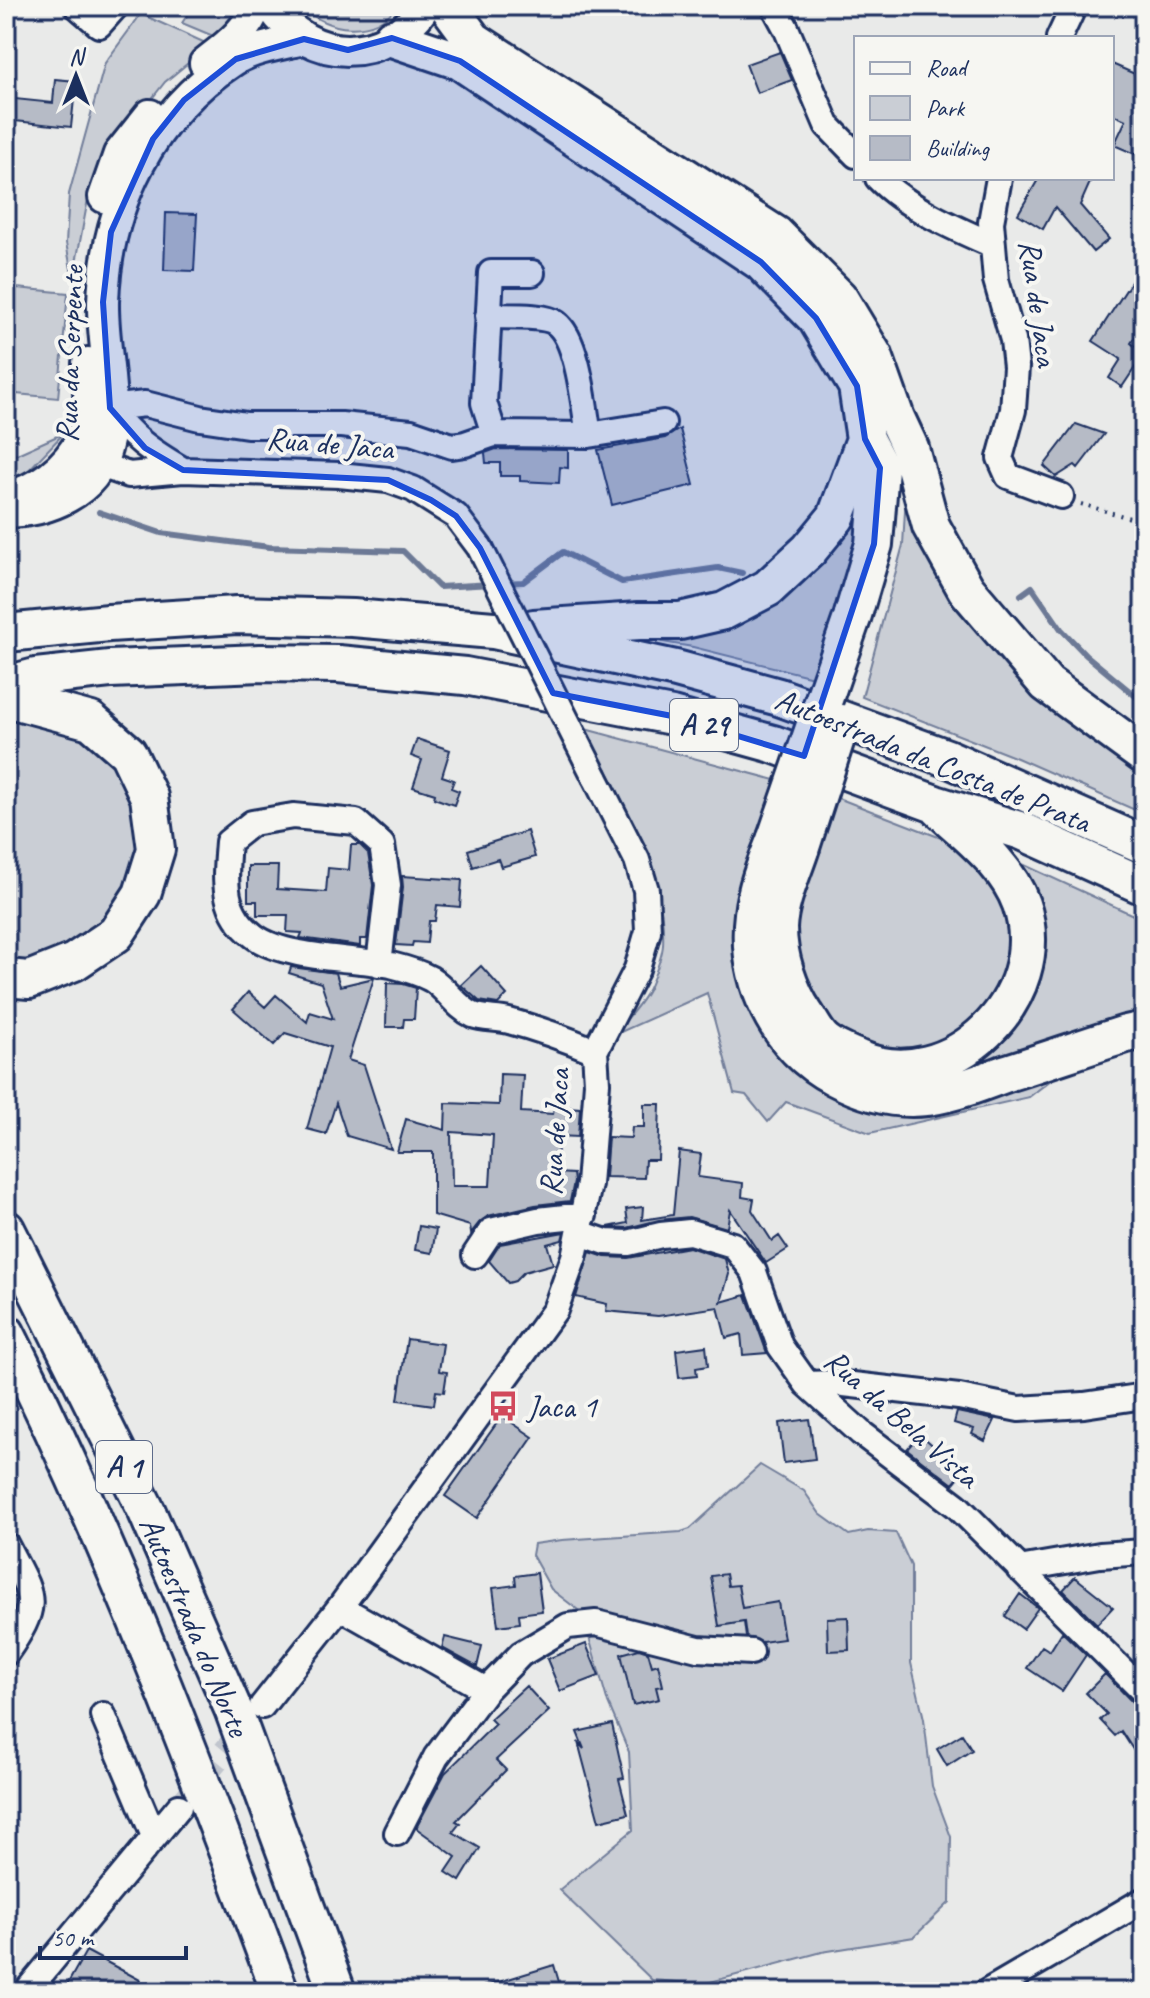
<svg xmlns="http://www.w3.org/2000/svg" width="1150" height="1998" font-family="Caveat,sans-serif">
  <rect width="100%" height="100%" fill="#e9eae9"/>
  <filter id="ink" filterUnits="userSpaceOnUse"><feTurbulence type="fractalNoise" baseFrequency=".0125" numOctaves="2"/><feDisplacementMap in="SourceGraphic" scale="16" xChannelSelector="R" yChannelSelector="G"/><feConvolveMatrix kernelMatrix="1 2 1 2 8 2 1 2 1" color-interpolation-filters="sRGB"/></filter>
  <g filter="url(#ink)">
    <path fill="#caced5" stroke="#727e9a" stroke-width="2" d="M193 6H238L236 18 218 38 182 23Z
      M301 6H397C372 38 328 32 301 6Z
      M141 14 210 45 165 82 113 148 88 199 73 279 66 243 69 194 105 63Z
      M6 287 68 293 58 398 6 393Z
      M64 433 24 475 6 481V459Z
      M907 476 949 579 1144 765V814L1017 758 862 697 903 545Z
      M857 480C862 554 839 610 817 678L693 647 607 633 746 614Z
      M6 719 71 730 105 755 129 788 142 836 121 909 51 960 6 966Z
      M585 729 779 781 743 988 786 1065 832 1095 874 1112 939 1107 1069 1066 1029 1097 870 1133 786 1102 768 1122 746 1095 734 1093 707 993 614 1035C625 1020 643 1003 650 986 655 974 662 958 663 945 667 874 618 791 585 729Z
      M830 795 941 838 977 863 1005 904 1010 928V953L1000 996 955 1044 888 1057 835 1030 810 1004 793 947 796 903Z
      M1007 857 1144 920V1023L952 1076 985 1054 1006 1033 1020 1010Z
      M760 1465 804 1491 820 1514 849 1535 868 1531 896 1533 911 1566V1663L924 1719 932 1786 951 1837 950 1902 914 1937 822 1952 703 1984 652 1980 559 1890 633 1830 629 1752 608 1703 582 1613 551 1589 532 1555 534 1544 562 1540 681 1532 690 1529Z"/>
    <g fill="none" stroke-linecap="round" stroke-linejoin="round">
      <path stroke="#6c7995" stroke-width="6" d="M99 512 161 533 269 547 403 551 439 587 492 584
        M503 583 523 582 563 552 622 582 718 568 742 573
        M1021 595 1032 587 1061 629 1086 655 1144 703"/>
    </g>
    <path fill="#b6bbc6" stroke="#1b2f5e" stroke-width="2" fill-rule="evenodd" d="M780 52 792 80 757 93 746 64Z
      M1112 64 1144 78V158L1114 145 1126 120 1112 114Z
      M55 79 76 81 71 127 6 120V98L53 103Z
      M1039 178H1092L1080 205 1109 239 1093 252 1055 207 1043 229 1018 214Z
      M166 213 197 214 194 271 164 270Z
      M1135 276 1144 286V323L1131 343 1144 354 1122 387 1109 378 1121 359 1093 341Z
      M1076 424 1104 434 1078 468 1075 465 1056 477 1044 466Z
      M680 429 694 485 612 505 598 450 665 438Z
      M496 449 568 450V468L560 467 559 483 520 481V476H500V463H486L485 453Z
      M417 739 450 750 442 776 454 780 451 788 459 791 454 805 434 798 435 794 413 787 422 760 411 756Z
      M527 831 535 857 501 867 498 859 473 867 468 850Z
      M351 845H360L368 853 373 885 367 939H360V946L300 938 302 933 287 932 288 915H257V901H248V866H278L277 889 326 892 328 868 349 870Z
      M402 876 462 880 460 907 437 905 435 921H429L427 943 413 942 412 946 396 945 403 887Z
      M481 966 507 995 498 1004 479 1001 461 985Z
      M291 967 336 973 340 986 374 978 348 1060 364 1065 391 1149 347 1136 336 1103 326 1134 307 1129 330 1047 285 1033 274 1045 233 1009 248 992 265 1007 276 995 307 1022 310 1012 333 1019 321 983 289 973Z
      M387 983 403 984 416 988 414 1019H404L403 1027H386Z
      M500 1074 523 1075 521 1112 553 1114 554 1106 580 1108 578 1137 558 1136 557 1173 573 1174 574 1182 570 1201 535 1205 488 1216 479 1223 471 1233 470 1226 433 1215V1152H397L406 1119 445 1130 446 1103 499 1105ZM451 1132 493 1135 490 1186H452Z
      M644 1104H660L658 1160H645L644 1178 605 1177 608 1137 631 1138 632 1127H644Z
      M679 1151 701 1154 698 1177 743 1183 742 1197 754 1199 752 1210 772 1241 779 1236 788 1249 766 1263 730 1210 727 1228 689 1217 659 1220 627 1228 608 1227 628 1223 626 1209 643 1207 642 1220 673 1215Z
      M419 1226 436 1229 432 1253 415 1250Z
      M564 1232 562 1240 547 1244 553 1264 524 1272 515 1281 508 1283 489 1261 500 1244Z
      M689 1247 725 1259 729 1274 721 1302 746 1295 767 1353 743 1355 741 1334 726 1338 718 1307 658 1316 606 1311 607 1304 576 1297 590 1252 605 1257 628 1258Z
      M407 1339 443 1344 439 1371 447 1372 444 1392 436 1391 434 1405 398 1400Z
      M706 1346 708 1366 696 1368 697 1376 679 1378 676 1350Z
      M957 1412 995 1420 985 1441 972 1434 974 1429 954 1423Z
      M502 1416 533 1437 477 1518 445 1496Z
      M809 1419 815 1459 784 1463 779 1423Z
      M920 1434 963 1472 953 1484 907 1449Z
      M537 1573 542 1611 519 1614 520 1623 498 1626 493 1588 516 1585 515 1576Z
      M726 1574 728 1586 738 1585 742 1608 778 1602 784 1639 762 1642 746 1637 744 1622 719 1626 711 1576Z
      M1075 1577 1113 1607 1097 1624 1063 1590Z
      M1020 1594 1038 1608 1023 1629 1005 1616Z
      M848 1617 849 1650 828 1651 827 1618Z
      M1062 1632 1086 1655 1062 1691 1027 1668 1042 1646 1050 1651Z
      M445 1637 482 1646 477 1667 442 1648Z
      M586 1644 599 1676 560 1691 547 1659Z
      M639 1649 648 1652 652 1666 658 1664 663 1686 656 1687 659 1699 633 1705 621 1654Z
      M1105 1674 1133 1703 1144 1707V1744L1134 1751 1121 1731 1115 1736 1100 1720 1107 1714 1086 1693Z
      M526 1686 549 1711 496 1760 506 1770 456 1821 460 1823 453 1832 480 1848 460 1881 446 1872 456 1857 416 1828 445 1773 495 1724 490 1719Z
      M612 1724 624 1778 619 1779 628 1814 599 1821 578 1742 584 1749 577 1732Z
      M962 1734 972 1750 947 1766 937 1749Z
      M86 1951 140 1980 133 1992H63Z
      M554 1965 562 1992H479V1988Z"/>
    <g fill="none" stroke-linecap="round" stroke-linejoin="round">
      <path stroke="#c0c5cd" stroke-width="24" stroke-dasharray="24 12" stroke-linecap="butt" d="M179 1807 249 1722"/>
      <g stroke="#1b2f5e" stroke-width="30">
        <path id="minor" d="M77 6 99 25 116 6
          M774 6 786 28 827 125 856 155
          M1059 38 1074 6
          M878 178C906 207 956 229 993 245
          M999 178 991 222 996 280 1013 340 1016 367 1013 410 1000 458 1008 476 1061 496
          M488 316C505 317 544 314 556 323 579 340 584 408 589 435
          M494 434 484 403 491 273H532
          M100 465 129 475 183 470 339 475 388 480 413 489 456 516 480 548
          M183 470C151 451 131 438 110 408L145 404 200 418 247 425H341L411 432 452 446 465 444 494 434 589 435 663 423
          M379 964 388 885 382 845 356 822 293 816 252 823 228 842C225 880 221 911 254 936 284 959 354 958 391 965 403 968 420 973 431 979 446 988 457 1008 473 1015 483 1019 498 1018 509 1021 539 1029 567 1039 595 1051
          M580 1233 606 1242 628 1243 661 1235 690 1232 733 1245 754 1272 780 1346 807 1384 861 1433 957 1506 1144 1692
          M475 1255 491 1231 538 1220 584 1215
          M807 1384 835 1383 959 1397 1019 1409 1084 1405 1144 1396
          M6 1545C33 1598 42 1601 6 1653
          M1019 1569 1100 1555 1144 1552
          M340 1607 486 1690
          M262 1706 340 1607 555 1310 574 1257 589 1184 597 1083 595 1051 637 969 648 931 646 890 637 860 595 777
          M103 1715 154 1836
          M397 1833 436 1757 486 1690 521 1654 568 1626 596 1623 698 1649 751 1652
          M26 1992 179 1807
          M987 1992 1144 1900"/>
      </g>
      <g stroke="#1b2f5e" stroke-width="36">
        <path id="major" d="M271 6C311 65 385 64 425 6
          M205 63C225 47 248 31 256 6
          M104 197 119 154 150 115
          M6 498C38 489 67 468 82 438 92 419 89 384 88 363
          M6 512C47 512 95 493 106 449 119 402 102 350 103 302 106 205 151 114 234 60 253 48 282 44 304 39"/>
      </g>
      <g stroke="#1b2f5e" stroke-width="42">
        <path id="highway" d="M448 6 473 40 776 235 839 298 874 356 896 418 910 448 931 526 966 589 1047 684 1144 755
          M392 38 460 61 761 262 816 318 857 386 865 439 880 468 874 544 852 618
          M534 628 639 621H680L724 611 768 588 809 550 836 517 865 439
          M6 633 109 623 237 615 353 618 493 630 676 669 779 697 947 758 1144 845
          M6 685 36 677 110 669 261 663 338 664 465 676 672 716 773 744 935 804 1022 831 1144 886
          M6 698 91 721 128 753 149 797 156 849 142 894 116 934 74 962 29 980 6 978
          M776 838C766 863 756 887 753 914 745 979 776 1046 835 1077 863 1092 896 1101 928 1097 954 1093 980 1083 1004 1074 1045 1061 1085 1047 1126 1034L1144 1030
          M801 847C793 872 779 901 778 928 778 957 789 990 805 1014 810 1021 815 1032 822 1039 831 1048 847 1054 859 1059 950 1098 1053 997 1021 904 1007 864 968 836 939 808
          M6 1229 147 1512 233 1709 337 1992
          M6 1333C113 1546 197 1768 280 1992"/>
      </g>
      <path stroke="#1b2f5e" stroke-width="4" stroke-dasharray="2 6" stroke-linecap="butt" d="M1081 504 1144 522"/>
      <use href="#minor" stroke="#f6f6f2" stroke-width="24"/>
      <use href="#major" stroke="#f6f6f2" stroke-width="30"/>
      <use href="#highway" stroke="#f6f6f2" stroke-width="36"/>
      <g stroke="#1b2f5e" stroke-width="30" stroke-linecap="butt">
        <path id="minor-bridge" d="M480 548 595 777"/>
      </g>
      <g stroke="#1b2f5e" stroke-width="42" stroke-linecap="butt">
        <path id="highway-bridge" d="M776 838 852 618
          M801 847 841 723"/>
      </g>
      <use href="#minor-bridge" stroke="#f6f6f2" stroke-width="24"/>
      <use href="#highway-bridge" stroke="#f6f6f2" stroke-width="36"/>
    </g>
  </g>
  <path fill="#1d4ed8" fill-opacity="0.2" stroke="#1d4ed8" stroke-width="6" stroke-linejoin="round" d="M392 38 460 61 761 262 816 318 857 386 865 439 880 468 874 544 804 756 672 716 553 693 480 548 456 516 431 500 388 480 183 470 145 448 110 408 103 302 111 232 153 139 184 100 236 59 304 39 348 50Z"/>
  <defs>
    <g id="bus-bare" transform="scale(2.4)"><path d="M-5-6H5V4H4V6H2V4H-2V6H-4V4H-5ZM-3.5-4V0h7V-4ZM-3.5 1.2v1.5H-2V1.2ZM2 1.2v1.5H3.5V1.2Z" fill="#d1495b" stroke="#f6f6f2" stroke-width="2.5" paint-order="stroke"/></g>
  </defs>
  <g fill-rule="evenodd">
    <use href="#bus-bare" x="503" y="1406"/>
  </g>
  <g text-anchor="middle" stroke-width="8" stroke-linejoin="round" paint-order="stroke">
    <g fill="#f6f6f2" stroke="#5d6b8a" stroke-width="2">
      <rect x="670" y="699" width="68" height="52" rx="6"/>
      <rect x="96" y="1441" width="56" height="52" rx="6"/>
    </g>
    <g font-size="30" font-weight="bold" fill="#1b2f5e">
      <text x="704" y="735">A 29</text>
      <text x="124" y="1477">A 1</text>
    </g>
    <g font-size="32" fill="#1b2f5e" stroke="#f6f6f2">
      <text transform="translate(1039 303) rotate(82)" y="11">Rua de Jaca</text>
      <text transform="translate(69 354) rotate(-88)" y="11">Rua da Serpente</text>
      <text transform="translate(330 443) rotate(5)" y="11">Rua de Jaca</text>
      <text transform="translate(933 760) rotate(22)" y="11">Autoestrada da Costa de Prata</text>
      <text transform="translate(554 1132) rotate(-86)" y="11">Rua de Jaca</text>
      <text transform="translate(902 1418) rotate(41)" y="11">Rua da Bela Vista</text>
      <text transform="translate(195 1626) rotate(67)" y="11">Autoestrada do Norte</text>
    </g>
    <g font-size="32" fill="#1b2f5e" stroke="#f6f6f2" text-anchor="start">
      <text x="527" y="1417">Jaca 1</text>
    </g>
  </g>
  <rect width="1150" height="1998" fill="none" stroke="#f6f6f2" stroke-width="32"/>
  <rect x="16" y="16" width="1118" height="1966" fill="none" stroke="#1b2f5e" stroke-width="3" filter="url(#ink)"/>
  <rect x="854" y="36" width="260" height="144" fill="#f6f6f2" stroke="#9ea6b7" stroke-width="2"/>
  <rect x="870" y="62" width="40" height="12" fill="#f6f6f2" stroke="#9ea6b7" stroke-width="2"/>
  <text x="926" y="76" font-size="24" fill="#1b2f5e">Road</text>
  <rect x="870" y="96" width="40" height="24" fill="#caced5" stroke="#9ea6b7" stroke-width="2"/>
  <text x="926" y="116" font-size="24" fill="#1b2f5e">Park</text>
  <rect x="870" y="136" width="40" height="24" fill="#b6bbc6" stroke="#9ea6b7" stroke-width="2"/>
  <text x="926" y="156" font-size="24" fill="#1b2f5e">Building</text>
  <g transform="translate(76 76)" stroke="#f6f6f2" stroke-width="6" paint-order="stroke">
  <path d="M0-6L14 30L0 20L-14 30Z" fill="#1b2f5e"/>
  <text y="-12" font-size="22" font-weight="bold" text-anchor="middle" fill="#1b2f5e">N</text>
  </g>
  <path d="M40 1946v12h146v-12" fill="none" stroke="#1b2f5e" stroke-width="4"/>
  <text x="52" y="1946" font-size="24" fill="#1b2f5e" stroke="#f6f6f2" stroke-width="6" paint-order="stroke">50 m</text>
</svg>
